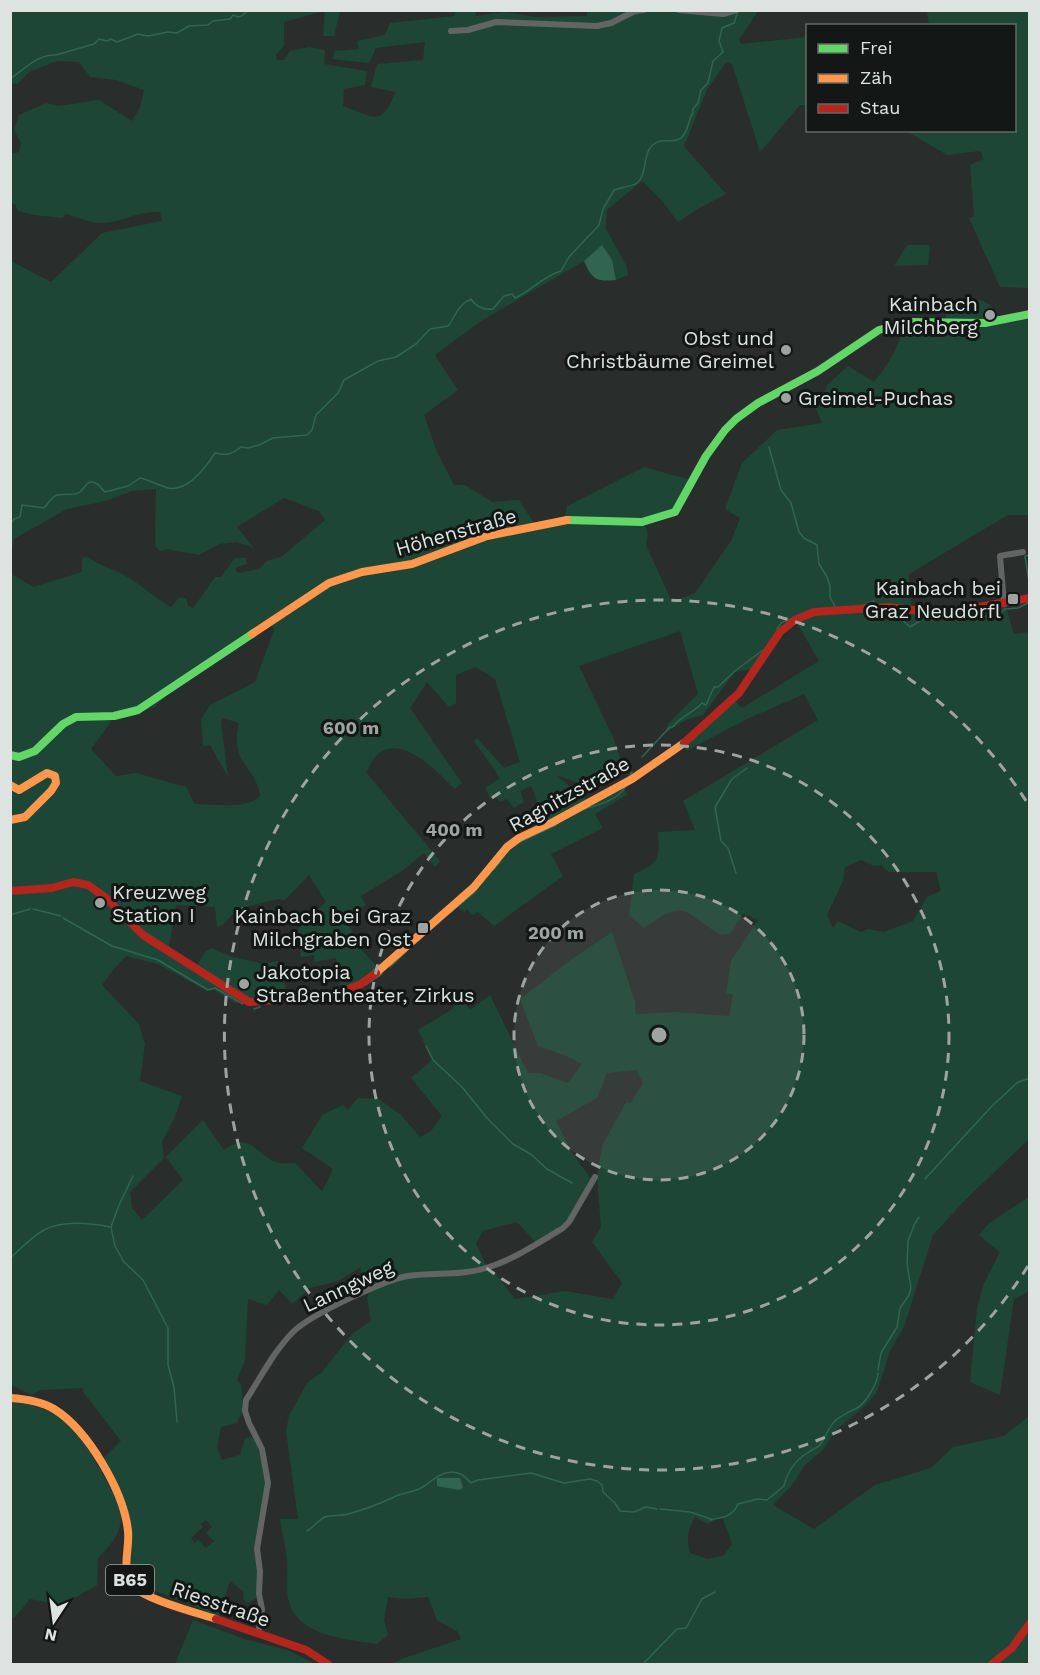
<svg xmlns="http://www.w3.org/2000/svg" width="1040" height="1675" font-family="'Work Sans',sans-serif">
  <rect width="100%" height="100%" fill="#292e2c"/>
  <path fill="#1d4636" fill-rule="evenodd" d="M587 10 758 11 739 40 741 44 807 37V105H800L760 152 732 64 726 62 707 90 684 146 726 194 701 207 678 222 663 202 642 181 607 210 606 229 626 265 628 275 616 280 612 260 602 246 584 261 481 321 435 355 458 390 424 415 437 452 454 485H465L492 502 519 500 536 526 564 523 567 506 644 467 694 481 675 515 645 525 648 534 646 545 672 602 695 593 731 541 740 518 725 509 742 463 777 430 822 423 813 402 826 390 827 385 848 366 874 382C892 359 898 348 906 320L946 322 945 308C956 301 975 295 987 303 992 306 996 313 999 318L1029 311V515H1008L909 574 911 608H967L1004 602 1014 634 1029 632V1139L963 1202 933 1235 904 1327 890 1351 877 1392 865 1406 836 1430 823 1450 804 1466 793 1484 773 1505 814 1529 875 1485 931 1468 953 1447 1004 1436 1029 1416 1030 1618 1025 1622 1029 1626V1664H392L404 1658 461 1639 458 1632 437 1620 428 1597 405 1599 388 1597 384 1620 388 1635 377 1644C346 1639 295 1636 288 1598 286 1586 288 1572 287 1560 286 1547 282 1533 280 1519H298L286 1431 289 1415 308 1382 322 1372 352 1334 371 1321 367 1298 376 1274 360 1279 361 1267 338 1281 310 1288 292 1304 279 1290 267 1305 248 1299 245 1360 237 1380 241 1384 243 1410 237 1423 221 1427 217 1447 222 1460 240 1455 245 1438 252 1437 260 1450 266 1485 255 1551 259 1571 256 1598 248 1603 243 1599 244 1592 230 1581 218 1616 138 1584 132 1565 131 1537 102 1460 121 1441 84 1393 82 1388 41 1390 32 1395 11 1385V574L34 587 82 572V558L88 557C102 567 109 567 122 574 140 583 154 598 171 607L179 598H186L188 606 193 608 215 577H221L235 558H246L247 564 237 567 235 570 239 573 259 569 267 561 281 557 325 520 319 511 284 498 237 527 254 548 237 542 219 544 199 555 167 549 160 551 155 546 156 489 132 491 106 501 67 509 14 539 11 553V261L51 282 102 233 162 221 160 212C139 210 120 224 99 223 88 222 77 217 66 214L62 218 34 215 18 211 15 204 11 203V154L19 152 21 143 14 130 19 115 46 103 58 106 99 100 132 121 140 107 144 90 116 80 90 77 79 62 57 61 29 72 17 84 11 83 10 11H324L284 22V46L276 55 277 60H284L290 51 309 47 325 50 324 64 367 71 365 85 344 89 343 106C375 117 380 128 396 92L371 87 377 64 423 60 425 42 376 48 369 63 332 59 335 51 359 49 357 41 385 35 390 23 454 16 456 11H476L475 16 505 12 537 17 587 16ZM794 618 819 661 742 708 732 698 685 737 686 751 747 719 804 694 818 720 683 801 695 830 658 832C660 860 659 863 634 874L629 915 644 928C688 895 684 915 722 935L731 933 743 914 758 920 731 961 726 993 733 995 729 1016 677 1012 635 1014V1002L612 932 572 959 520 999 538 1046 569 1057 582 1064 568 1083 540 1073H528L490 995 470 1010 461 997 451 1010 418 1030 432 1060 411 1078 442 1116 431 1131 420 1137 401 1115 379 1099 358 1098 348 1110 343 1105 322 1115 302 1148 333 1169 322 1191 295 1163C291 1163 285 1164 280 1163 257 1159 253 1129 224 1150L203 1120 166 1157 183 1180 142 1220 132 1208 130 1192 164 1158 162 1142 175 1117 182 1096 140 1081 145 1044 139 1024 102 985 113 970 126 956 158 964 202 988 214 990 237 1004 239 1001 290 1003 278 961 264 964 233 957 211 948 205 952 197 965 169 947 176 905 215 907 217 927 224 924 237 909 278 899 285 900 309 875 326 902 297 930 301 957 314 955V962L336 958 341 990 361 981 379 969 360 948 345 917 366 905 361 896 402 871 424 853 435 867 440 861 366 772C369 768 372 760 376 756 401 731 438 773 455 789L462 783 410 708 427 682 449 707 456 703V675L476 667 495 679 520 762 504 768 477 738 474 741 500 778 485 788 490 798 495 796 500 802 507 799 514 808 524 802 520 791 531 786 546 822 496 855 485 871 451 902 464 912 467 909 473 915 478 912 494 926 563 876 551 854 603 828 595 814 628 794 623 788 589 804 582 791 578 793 556 775 578 783 609 772 614 775 625 770 612 735 579 666 680 631 698 694 668 724 666 732 686 720 703 715 735 672 751 669 782 623ZM269 620 274 630 255 682 210 705 201 720 203 746 210 745 228 777 221 722 223 718 239 723C229 764 257 767 260 796 246 810 214 804 195 804L186 787 136 773 116 776 91 749 110 723V717L128 716 155 707 183 677ZM861 860 874 866 881 865 889 872H936L941 891 927 897 913 921 884 932 868 929 861 932 838 921 833 928 827 915 843 881 845 867ZM636 1070 643 1083 631 1103 626 1102 602 1146 597 1177 601 1227 592 1242 622 1283 613 1299 565 1291 515 1299 490 1267 485 1263 476 1243 483 1231 517 1222 539 1246 561 1234 591 1179 573 1154 556 1121 597 1098 607 1073ZM722 1516 732 1544 723 1556 708 1559 690 1553C686 1540 688 1528 695 1517L708 1524ZM206 1520 212 1527 206 1533 214 1541 206 1548 198 1540 195 1543 191 1538 203 1527 200 1524Z
    M325 11H340L334 36H323Z
    M927 11H1029V288L1000 287 969 218 974 216 970 165 984 159 980 151 947 155 906 131 1014 130V26L929 25Z
    M907 245H930L928 265 894 266Z
    M1029 1197V1291L1014 1299 1000 1395 970 1382 977 1308 984 1283 1000 1252 979 1235 989 1223Z
    M11 1401C66 1408 80 1434 106 1480 111 1490 122 1507 121 1518 121 1534 108 1548 98 1558L97 1585 62 1605 30 1599 15 1617 11 1618Z
    M193 1620 244 1639 287 1650 315 1664H175Z"/>
  <path fill="#306651" d="M602 245 612 260 616 280C597 282 592 280 584 261Z
    M437 1478H460L463 1488 459 1490 437 1486Z"/>
  <g fill="none" stroke-linecap="round" stroke-linejoin="round">
    <path stroke="#306651" stroke-width="1.5" d="M10 79C24 69 38 54 56 55L94 44 99 39 107 41 111 39 117 42 138 34 148 36 168 32 177 33 189 26 208 25 213 21 230 19 233 15C243 20 242 13 250 10
      M769 447 781 490 791 503 799 532 804 538 817 545 819 564 827 577 830 586V597L836 608
      M10 524 14 519 20 517 22 505 44 508C48 504 51 497 57 495 65 493 73 497 80 492 84 489 85 484 90 482 97 481 101 488 105 492L128 486 140 478C150 480 158 485 168 488 188 492 206 467 215 453 227 456 232 454 241 447L248 448 259 445 273 438 307 435 312 430 316 415 338 393 344 380 378 361 396 357 416 344 430 329 448 326C456 316 458 304 471 299 476 307 484 310 493 309L504 296 512 294 515 298C531 291 543 276 561 271L569 257 599 225 603 209 614 190C621 187 631 187 637 183 648 174 642 152 654 144 663 137 674 144 681 138 689 132 687 121 693 113V109L698 103 701 90 708 83 713 61 723 52 719 41 722 28 734 23 737 14
      M1030 555 1025 556 1030 588
      M864 605 874 601 875 603
      M884 611 899 617 910 627 923 619 934 620 943 615 953 619 968 615 972 618 997 615 1005 609 1018 608 1030 602
      M777 629 781 623 790 619
      M642 757 669 728 674 726C679 717 695 712 702 703L706 705 714 687H718L736 670 763 650
      M629 777 632 772
      M584 809C599 805 618 800 626 786
      M520 842 556 825
      M493 870 500 862
      M736 873 728 848 721 841 715 807 732 779 747 768
      M33 909 61 916
      M451 912 475 892
      M10 915 30 909
      M63 918 112 946 158 960 208 990 215 988 243 1004
      M418 941 426 933
      M390 967 411 947
      M366 985 382 974
      M301 1002 315 1003 331 998
      M254 1009 260 1007
      M426 1046 433 1060 462 1087 487 1118 513 1144 532 1155 547 1169 572 1183
      M133 1176 119 1205 111 1227 115 1246 124 1262 143 1280 168 1328V1365L174 1387 177 1422
      M925 1179 991 1107 1018 1082 1030 1078
      M10 1258C21 1249 32 1236 44 1230 62 1220 91 1223 110 1227
      M878 1370 881 1353 897 1327 900 1308 909 1295 911 1288 907 1264 908 1241 915 1223 919 1217
      M660 1509 690 1512 711 1519
      M710 1520C722 1517 732 1518 738 1504L758 1499 767 1500 784 1486C787 1472 795 1461 807 1453 811 1450 815 1449 819 1446 826 1438 828 1426 837 1419 843 1415 850 1411 857 1408 865 1404 878 1383 878 1373
      M307 1531C314 1527 318 1520 325 1517 333 1515 341 1516 348 1514 363 1510 379 1504 392 1498 400 1493 410 1493 419 1489 431 1483 437 1473 452 1472 461 1472 465 1477 471 1483L478 1480 531 1473 564 1483 590 1479 597 1481 602 1485 603 1492 615 1503 620 1511 634 1512 646 1507 657 1509
      M643 1664 677 1629 686 1628 702 1599 715 1592"/>
    <path stroke="#636564" stroke-width="6" d="M679 10 723 14 737 10
      M451 31 468 30 496 22 597 26 611 23 635 11 644 10
      M1004 604 1000 556 1023 552
      M258 1634 262 1609 259 1594 260 1571 257 1549 268 1483 262 1449 249 1423 245 1411 246 1400C261 1377 274 1351 293 1332 310 1315 384 1280 408 1276 433 1272 461 1276 486 1268 513 1260 538 1243 563 1228L569 1222 595 1177"/>
    <path stroke="#63d668" stroke-width="8" d="M567 520 642 522 675 512 706 456 725 430 736 419 758 403 818 371 879 330 909 322 985 323 1030 314
      M10 755 19 757 35 751 63 724 76 717 114 716 138 710 252 634"/>
    <path stroke="#ff974d" stroke-width="8" d="M252 634 329 583 362 572 412 564 487 536 567 520
      M10 785 19 790 47 773 55 776 56 783 51 791 25 817 10 820
      M376 973 474 887 507 847 519 838 553 822 632 779 684 743
      M10 1398C25 1399 41 1401 54 1409 88 1430 124 1492 128 1531 130 1548 121 1570 132 1585 143 1599 198 1613 216 1619"/>
    <path stroke="#b3261e" stroke-width="8" d="M684 743 739 693 780 632 795 620 814 612 889 607 921 611 962 610 1030 598
      M10 891 52 888 73 882 88 885 106 898 143 935 249 1002 316 997 338 993 361 984 376 973
      M216 1619 306 1650 328 1664
      M992 1664 1012 1648 1030 1623"/>
  </g>
  <circle cx="659" cy="1035" r="145" fill="#9ea4a1" fill-opacity=".12"/>
  <g fill="none" stroke="#9ea4a1" stroke-width="3" stroke-dasharray="10 8">
    <circle cx="659" cy="1035" r="145"/>
    <circle cx="659" cy="1035" r="290"/>
    <path d="M1028 1266A435 435 0 1 1 1028 804"/>
  </g>
  <g fill="#9ea4a1" stroke="#131715" stroke-width="2">
    <circle cx="990" cy="315" r="6"/>
    <circle cx="786" cy="350" r="6"/>
    <circle cx="786" cy="398" r="6"/>
    <rect x="1007" y="593" width="12" height="12" rx="3"/>
    <circle cx="100" cy="903" r="6"/>
    <rect x="417" y="922" width="12" height="12" rx="3"/>
    <circle cx="244" cy="984" r="6"/>
  </g>
  <g text-anchor="middle" stroke-width="6" stroke-linejoin="round" paint-order="stroke">
    <rect fill="#131715" stroke="#a0a6a3" stroke-width="1.5" x="106" y="1565" width="48" height="30" rx="4.5"/>
    <g font-size="18" font-weight="bold" fill="#dde3e0">
      <text x="130" y="1586">B65</text>
    </g>
    <g font-size="20" fill="#dde3e0" stroke="#131715" text-anchor="end">
      <text x="978" y="311">Kainbach<tspan x="978" dy="23">Milchberg</tspan></text>
      <text x="774" y="345">Obst und<tspan x="774" dy="23">Christbäume Greimel</tspan></text>
      <text x="798" y="405" text-anchor="start">Greimel-Puchas</text>
      <text x="1001" y="595">Kainbach bei<tspan x="1001" dy="23">Graz Neudörfl</tspan></text>
      <text x="112" y="899" text-anchor="start">Kreuzweg<tspan x="112" dy="23">Station I</tspan></text>
      <text x="411" y="923">Kainbach bei Graz<tspan x="411" dy="23">Milchgraben Ost</tspan></text>
      <text x="256" y="979" text-anchor="start">Jakotopia<tspan x="256" dy="23">Straßentheater, Zirkus</tspan></text>
    </g>
    <g font-size="20" fill="#dde3e0" stroke="#131715">
      <text transform="translate(456 532) rotate(-16)" y="7">Höhenstraße</text>
      <text transform="translate(569 794) rotate(-29)" y="7">Ragnitzstraße</text>
      <text transform="translate(348 1286) rotate(-25)" y="7">Lanngweg</text>
      <text transform="translate(221 1604) rotate(19)" y="7">Riesstraße</text>
    </g>
  </g>
  <circle cx="659" cy="1035" r="9" fill="#9ea4a1" stroke="#131715" stroke-width="3"/>
  <g font-size="18" text-anchor="middle" font-weight="bold" fill="#9ea4a1" stroke="#131715" stroke-width="6" stroke-linejoin="round" paint-order="stroke">
    <text x="351" y="734">600 m</text>
    <text x="454" y="836">400 m</text>
    <text x="556" y="939">200 m</text>
  </g>
  <rect width="1040" height="1675" fill="none" stroke="#dde3e0" stroke-width="24"/>
  <rect x="806" y="24" width="210" height="108" fill="#131715" stroke="#646966" stroke-width="1.5"/>
  <rect x="818" y="44" width="30" height="9" fill="#63d668" stroke="#646966" stroke-width="1.5"/>
  <text x="860" y="54" font-size="18" fill="#dde3e0">Frei</text>
  <rect x="818" y="74" width="30" height="9" fill="#ff974d" stroke="#646966" stroke-width="1.5"/>
  <text x="860" y="84" font-size="18" fill="#dde3e0">Zäh</text>
  <rect x="818" y="104" width="30" height="9" fill="#b3261e" stroke="#646966" stroke-width="1.5"/>
  <text x="860" y="114" font-size="18" fill="#dde3e0">Stau</text>
  <g transform="translate(54 1621) rotate(193)" stroke="#131715" stroke-width="4.5" paint-order="stroke">
  <path d="M0-4.5L10 22L0 15L-10 22Z" fill="#dde3e0"/>
  <text y="-9" font-size="16" font-weight="bold" text-anchor="middle" fill="#dde3e0">N</text>
  </g>
</svg>
